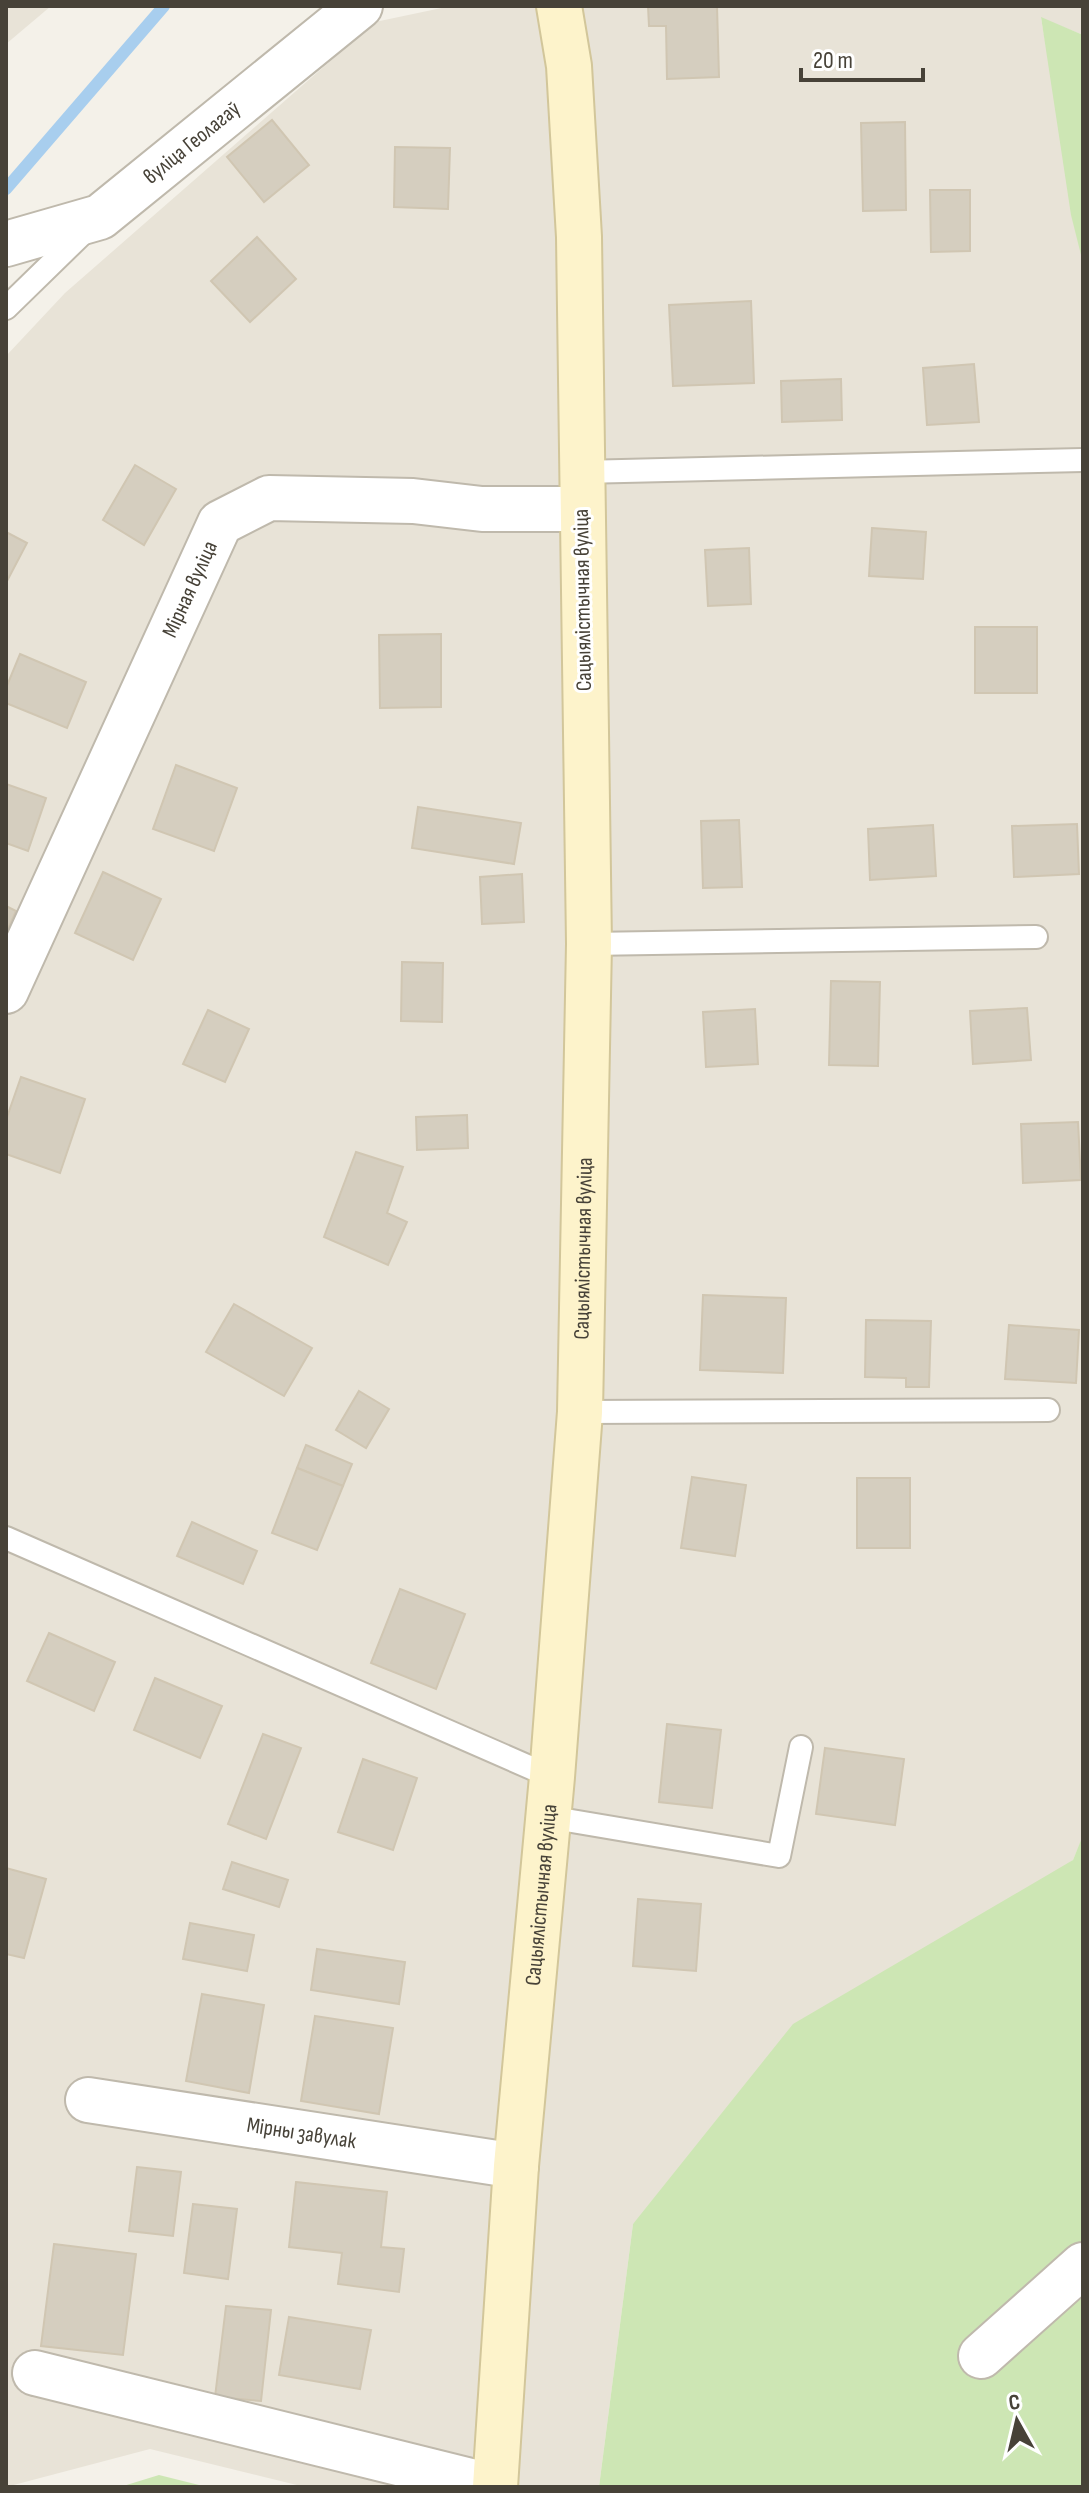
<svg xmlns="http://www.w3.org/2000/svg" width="1089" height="2493" font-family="'Sofia Sans Condensed',sans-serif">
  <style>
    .residential { fill: #e8e3d7 }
    .green { fill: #cde6b4 }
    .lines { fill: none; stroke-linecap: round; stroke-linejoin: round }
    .stream { stroke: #a8ceee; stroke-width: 12 }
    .building { fill: #d5cebf; stroke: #d0c6b2; stroke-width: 2 }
    .service-casing { stroke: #bfb9ac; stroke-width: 26 }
    .minor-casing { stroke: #bfb9ac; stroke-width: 48 }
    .secondary-casing { stroke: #d2c69a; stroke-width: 48 }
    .service { stroke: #fff; stroke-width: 22 }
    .minor { stroke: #fff; stroke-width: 44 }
    .secondary { stroke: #fdf3cb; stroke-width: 44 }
    .labels { text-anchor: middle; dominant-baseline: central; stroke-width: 6; stroke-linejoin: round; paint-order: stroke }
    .street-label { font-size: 22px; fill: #474238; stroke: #fff }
  </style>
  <rect width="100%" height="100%" fill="#f4f1e9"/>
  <g class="residential">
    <path d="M 6,6 L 51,6 L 6,44 Z"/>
    <path d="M 451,6 L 1083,6 L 1083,35 L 1041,18 L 1083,255 L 1083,1836 L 1073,1860 L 633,2224 L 599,2487 L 305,2487 L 150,2449 L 6,2487 L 6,356 L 65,293 L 375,22 Z"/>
  </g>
  <g class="green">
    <path d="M 1041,17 L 1083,35 L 1083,263 L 1071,215 Z"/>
    <path d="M 1083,1835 L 1083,2487 L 599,2487 L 633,2224 L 793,2024 L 1073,1860 Z"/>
    <path d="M 159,2475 L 207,2487 L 120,2487 Z"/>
  </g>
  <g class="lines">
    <path class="stream" d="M 6,189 L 164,6"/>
  </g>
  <g class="building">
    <path d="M 648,6 L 717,6 L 719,77 L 667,79 L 666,26 L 649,26 Z"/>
    <path d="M 272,120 L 309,165 L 264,202 L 227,157 Z"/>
    <path d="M 905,122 L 906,210 L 863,211 L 861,123 Z"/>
    <path d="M 395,147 L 450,148 L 448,209 L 394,207 Z"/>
    <path d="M 930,190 L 970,190 L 970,251 L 931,252 Z"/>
    <path d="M 257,237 L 296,279 L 250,322 L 211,281 Z"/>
    <path d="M 751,301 L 754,383 L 673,386 L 669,305 Z"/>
    <path d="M 974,364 L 979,422 L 927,425 L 923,368 Z"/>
    <path d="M 841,379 L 842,420 L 782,422 L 781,381 Z"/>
    <path d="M 135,465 L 176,489 L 144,545 L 103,520 Z"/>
    <path d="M 872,528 L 926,532 L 923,579 L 869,576 Z"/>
    <path d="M 6,532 L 27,543 L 6,583 Z"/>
    <path d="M 749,548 L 751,604 L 708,606 L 705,550 Z"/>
    <rect x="975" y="627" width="62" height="66"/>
    <path d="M 441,634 L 441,707 L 380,708 L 379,635 Z"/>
    <path d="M 20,654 L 86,682 L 67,728 L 6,703 L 6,688 Z"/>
    <path d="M 176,765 L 237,788 L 214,851 L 153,829 Z"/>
    <path d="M 6,784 L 46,798 L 28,851 L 6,843 Z"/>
    <path d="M 418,807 L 521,823 L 514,864 L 412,848 Z"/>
    <path d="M 739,820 L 742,887 L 703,888 L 701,821 Z"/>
    <path d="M 1077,824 L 1079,874 L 1014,877 L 1012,826 Z"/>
    <path d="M 933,825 L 936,876 L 870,880 L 868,829 Z"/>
    <path d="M 103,872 L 161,899 L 133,960 L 75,933 Z"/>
    <path d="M 522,874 L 524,922 L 482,924 L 480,877 Z"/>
    <path d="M 6,906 L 16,911 L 6,934 Z"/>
    <path d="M 402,962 L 443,963 L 442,1022 L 401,1021 Z"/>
    <path d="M 831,981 L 880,982 L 878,1066 L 829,1065 Z"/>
    <path d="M 1027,1008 L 1031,1060 L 973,1064 L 970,1011 Z"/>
    <path d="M 755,1009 L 758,1064 L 706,1067 L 703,1012 Z"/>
    <path d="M 208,1010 L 249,1029 L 225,1082 L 183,1064 Z"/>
    <path d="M 21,1077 L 85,1099 L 60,1173 L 6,1154 L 6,1120 Z"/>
    <path d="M 467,1115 L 468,1148 L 417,1150 L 416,1117 Z"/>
    <path d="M 1078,1122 L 1081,1180 L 1023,1183 L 1021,1124 Z"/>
    <path d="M 356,1152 L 403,1167 L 387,1213 L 407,1222 L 388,1265 L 324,1237 Z"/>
    <path d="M 703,1295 L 786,1298 L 783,1373 L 700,1370 Z"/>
    <path d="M 234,1304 L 312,1348 L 284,1396 L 206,1352 Z"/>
    <path d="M 866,1320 L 931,1321 L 929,1387 L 906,1387 L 906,1378 L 865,1377 Z"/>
    <path d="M 1009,1325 L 1079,1330 L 1076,1383 L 1005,1379 Z"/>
    <path d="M 359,1391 L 389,1409 L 366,1448 L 336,1430 Z"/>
    <path d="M 306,1445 L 352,1464 L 343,1486 L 297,1468 Z"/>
    <path d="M 297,1468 L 343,1486 L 317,1550 L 272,1533 Z"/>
    <path d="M 692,1477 L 746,1485 L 735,1556 L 681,1548 Z"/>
    <rect x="857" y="1478" width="53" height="70"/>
    <path d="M 192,1522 L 257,1551 L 243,1584 L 177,1556 Z"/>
    <path d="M 400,1589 L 465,1614 L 436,1689 L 371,1663 Z"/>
    <path d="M 49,1633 L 115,1662 L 94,1711 L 27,1681 Z"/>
    <path d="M 155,1678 L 222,1706 L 200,1758 L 134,1730 Z"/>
    <path d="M 667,1724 L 721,1730 L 712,1808 L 659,1802 Z"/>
    <path d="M 263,1734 L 301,1748 L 266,1839 L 228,1824 Z"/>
    <path d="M 825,1748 L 904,1759 L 895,1825 L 816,1814 Z"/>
    <path d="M 363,1759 L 417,1778 L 393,1850 L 338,1832 Z"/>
    <path d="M 232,1862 L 288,1880 L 279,1907 L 223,1889 Z"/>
    <path d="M 6,1868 L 46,1879 L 24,1958 L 6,1954 Z"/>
    <path d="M 638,1899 L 701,1904 L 696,1971 L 633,1966 Z"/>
    <path d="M 190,1923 L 254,1935 L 247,1971 L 183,1959 Z"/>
    <path d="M 317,1949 L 405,1962 L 399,2004 L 311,1990 Z"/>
    <path d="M 202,1994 L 264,2005 L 249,2093 L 186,2081 Z"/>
    <path d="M 315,2016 L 393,2028 L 379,2114 L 301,2101 Z"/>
    <path d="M 137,2167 L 181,2172 L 173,2236 L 129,2231 Z"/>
    <path d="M 296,2182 L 387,2192 L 381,2247 L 404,2249 L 399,2292 L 338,2284 L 342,2253 L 289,2247 Z"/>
    <path d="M 193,2204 L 237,2209 L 228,2279 L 184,2273 Z"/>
    <path d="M 54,2244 L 136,2254 L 123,2355 L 41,2346 Z"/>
    <path d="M 226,2306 L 271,2310 L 261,2401 L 215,2397 Z"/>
    <path d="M 289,2317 L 371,2330 L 360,2389 L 279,2375 Z"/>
  </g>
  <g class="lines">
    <g class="service-casing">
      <g id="service">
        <path d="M 6,308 L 84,232"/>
        <path d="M 581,472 L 1083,460"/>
        <path d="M 589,944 L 1036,937"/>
        <path d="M 580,1412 L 1048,1410"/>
        <path d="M 6,1538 L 552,1777"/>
        <path d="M 548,1817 L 779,1856 L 801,1747"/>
      </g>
    </g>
    <g class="minor-casing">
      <g id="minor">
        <path id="s1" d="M 6,244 L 100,217 L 360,6"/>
        <path id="s2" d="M 6,991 L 220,523 L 269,498 L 413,501 L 482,509 L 581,509"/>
        <path id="s3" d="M 88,2100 L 516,2166"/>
        <path d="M 981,2356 L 1083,2265"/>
        <path d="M 35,2373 L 495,2487"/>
      </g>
    </g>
    <g class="secondary-casing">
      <g id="secondary">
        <path id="s4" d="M 495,2487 L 516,2166 L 552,1777 L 580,1412 L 589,944 L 579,237 L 569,66 L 559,6"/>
      </g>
    </g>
    <use href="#service" class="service"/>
    <use href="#minor" class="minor"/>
    <use href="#secondary" class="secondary"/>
  </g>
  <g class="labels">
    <g class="street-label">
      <text stroke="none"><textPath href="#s1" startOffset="216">вуліца Геолагаў</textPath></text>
      <text stroke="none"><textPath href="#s2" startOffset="442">Мірная вуліца</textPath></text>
      <text transform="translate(583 600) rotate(-91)">Сацыялістычная вуліца</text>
      <text stroke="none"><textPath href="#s4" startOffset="1242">Сацыялістычная вуліца</textPath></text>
      <text stroke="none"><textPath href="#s4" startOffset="594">Сацыялістычная вуліца</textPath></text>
      <text stroke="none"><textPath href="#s3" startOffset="216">Мірны завулак</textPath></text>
    </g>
  </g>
  <rect width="1089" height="2493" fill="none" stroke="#474238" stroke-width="16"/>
  <g transform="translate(1017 2421) rotate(352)" stroke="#ffffff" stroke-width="6" paint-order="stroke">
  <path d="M0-6L14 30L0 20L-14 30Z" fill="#474238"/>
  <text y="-12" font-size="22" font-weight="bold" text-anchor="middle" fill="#474238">С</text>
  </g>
  <path d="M801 68v12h122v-12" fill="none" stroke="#474238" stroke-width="4"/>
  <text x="813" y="68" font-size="24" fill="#474238" stroke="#ffffff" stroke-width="6" paint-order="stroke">20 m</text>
</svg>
